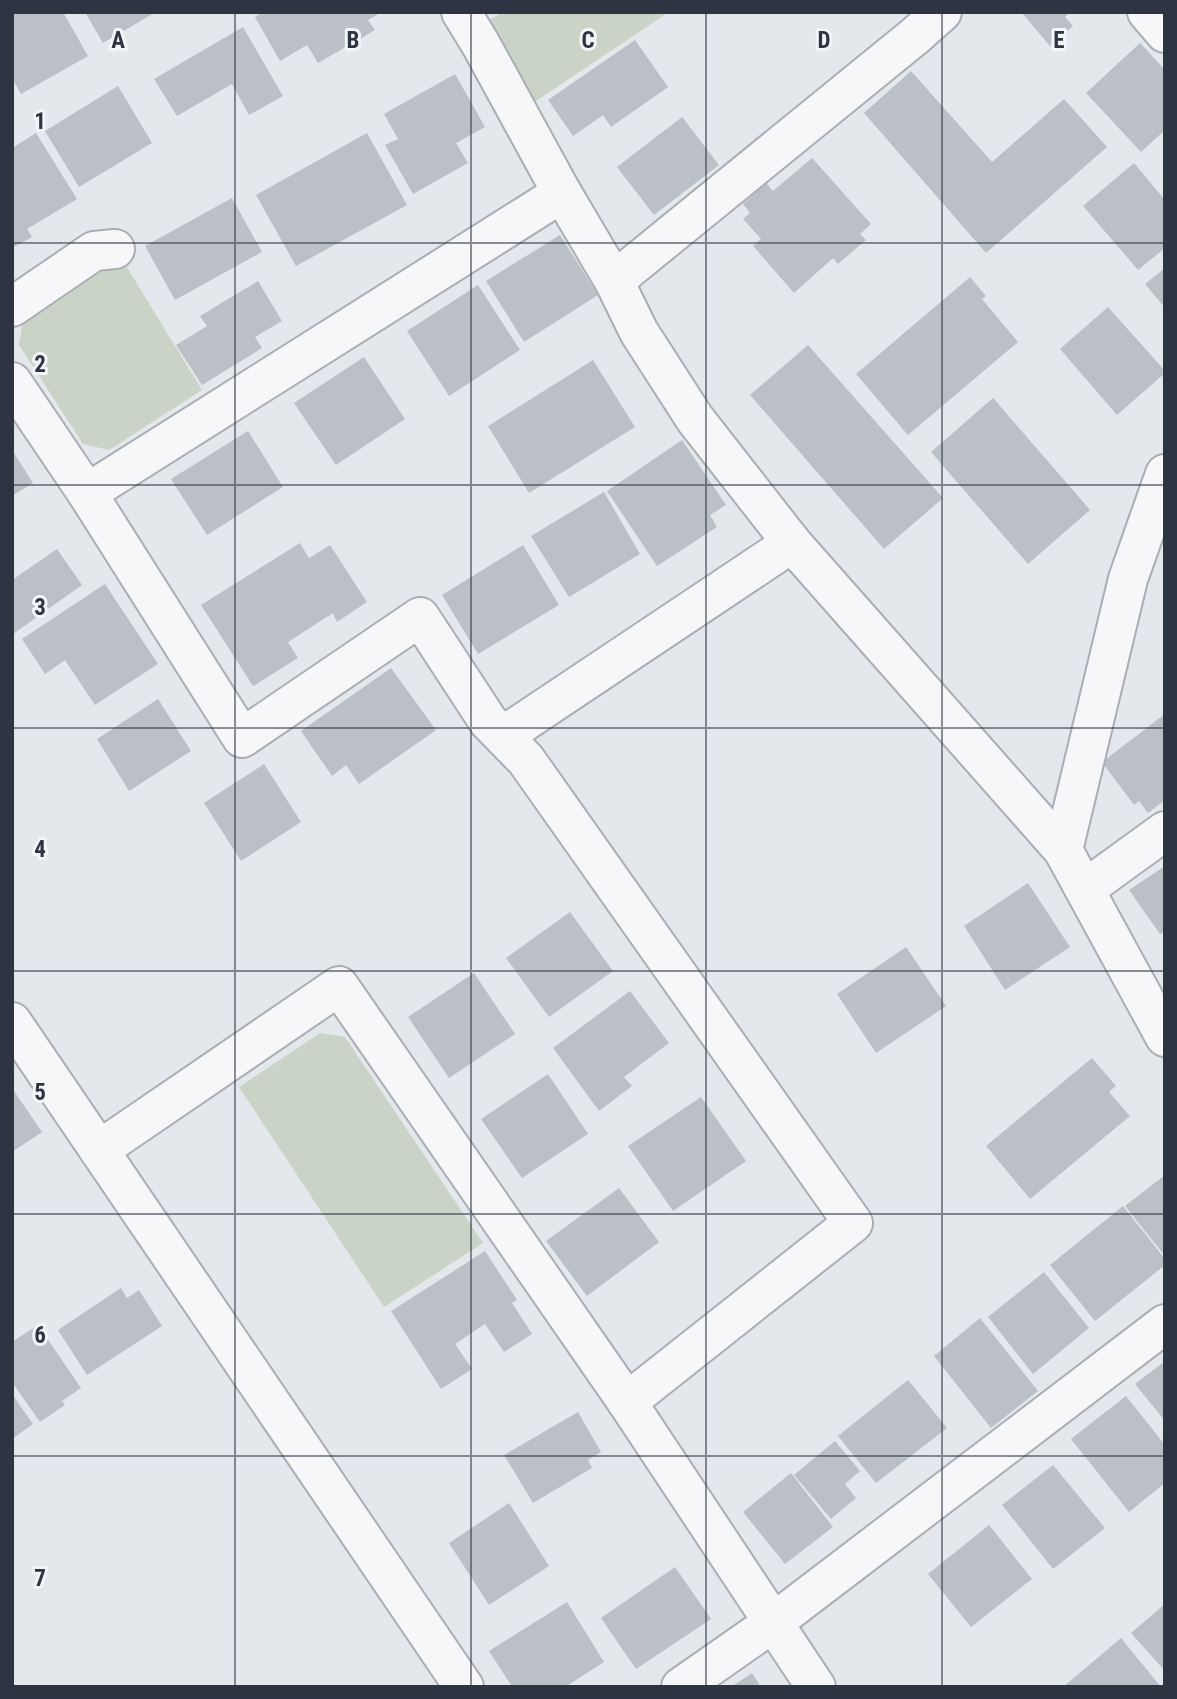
<svg xmlns="http://www.w3.org/2000/svg" width="1177" height="1699" font-family="'Roboto Condensed',sans-serif">
  <style>
    .green { fill: #c9d4c6 }
    .building { fill: #bbc0c7 }
    .lines { fill: none; stroke-linecap: round; stroke-linejoin: round }
    .street-casing { stroke: #a9aeb5; stroke-width: 42 }
    .street { stroke: #f7f7f9; stroke-width: 38 }
    .grid { fill: none; stroke: #2d3442; stroke-width: 2; stroke-opacity: 0.55 }
    .grid-label { font-size: 23px; text-anchor: middle; font-weight: bold; fill: #2d3442; stroke: #f4f5f8; stroke-width: 6; stroke-linejoin: round; paint-order: stroke }
  </style>
  <rect width="100%" height="100%" fill="#e4e7eb"/>
  <g class="green">
    <path d="M 503,12 L 669,12 L 533,103 L 486,22 Z"/>
    <path d="M 120,256 L 202,390 L 109,450 L 83,444 L 19,345 L 23,319 Z"/>
    <path d="M 320,1033 L 345,1037 L 483,1243 L 384,1307 L 239,1087 Z"/>
  </g>
  <g class="building">
    <path d="M 12,12 L 63,12 L 88,56 L 21,94 L 12,78 Z"/>
    <path d="M 85,12 L 156,12 L 103,43 Z"/>
    <path d="M 263,12 L 283,12 L 284,14 L 288,12 L 382,12 L 368,20 L 375,30 L 318,63 L 307,45 L 280,61 L 255,17 Z"/>
    <path d="M 1021,12 L 1070,12 L 1065,17 L 1073,26 L 1050,46 Z"/>
    <path d="M 243,27 L 283,96 L 249,115 L 232,84 L 177,116 L 154,79 Z"/>
    <path d="M 635,40 L 668,87 L 611,127 L 603,115 L 573,136 L 548,100 Z"/>
    <path d="M 1140,43 L 1165,70 L 1165,130 L 1141,152 L 1086,93 Z"/>
    <path d="M 911,71 L 992,162 L 1064,99 L 1107,147 L 986,253 L 864,113 Z"/>
    <path d="M 455,74 L 485,127 L 456,143 L 468,163 L 413,194 L 385,145 L 398,139 L 384,114 Z"/>
    <path d="M 118,86 L 152,143 L 79,187 L 45,131 Z"/>
    <path d="M 682,117 L 719,165 L 654,215 L 617,167 Z"/>
    <path d="M 36,133 L 77,199 L 27,229 L 32,237 L 12,248 L 12,148 Z"/>
    <path d="M 367,133 L 407,205 L 296,266 L 256,195 Z"/>
    <path d="M 812,158 L 871,224 L 860,234 L 866,240 L 838,264 L 833,258 L 794,293 L 753,246 L 761,239 L 743,219 L 750,213 L 743,204 L 766,183 L 773,191 Z"/>
    <path d="M 1134,163 L 1165,200 L 1165,248 L 1138,270 L 1083,206 Z"/>
    <path d="M 232,198 L 262,252 L 175,300 L 145,246 Z"/>
    <path d="M 560,235 L 598,295 L 524,342 L 486,281 Z"/>
    <path d="M 1165,268 L 1165,308 L 1145,284 Z"/>
    <path d="M 970,277 L 986,296 L 982,299 L 1018,342 L 908,435 L 856,374 Z"/>
    <path d="M 258,281 L 282,321 L 255,337 L 262,348 L 202,385 L 176,345 L 207,326 L 200,316 Z"/>
    <path d="M 478,285 L 520,350 L 449,396 L 407,331 Z"/>
    <path d="M 1108,307 L 1165,371 L 1165,373 L 1117,415 L 1060,349 Z"/>
    <path d="M 808,345 L 943,498 L 884,549 L 750,395 Z"/>
    <path d="M 364,357 L 405,419 L 336,465 L 294,403 Z"/>
    <path d="M 593,360 L 635,427 L 529,493 L 488,426 Z"/>
    <path d="M 993,398 L 1090,510 L 1028,564 L 931,452 Z"/>
    <path d="M 248,431 L 283,487 L 207,535 L 171,479 Z"/>
    <path d="M 682,440 L 726,505 L 710,515 L 717,527 L 657,566 L 607,491 Z"/>
    <path d="M 12,450 L 33,483 L 12,496 Z"/>
    <path d="M 604,492 L 640,554 L 569,597 L 531,536 Z"/>
    <path d="M 300,543 L 309,558 L 330,545 L 367,602 L 337,622 L 333,613 L 288,642 L 298,658 L 253,686 L 201,605 Z"/>
    <path d="M 523,545 L 559,605 L 478,654 L 442,595 Z"/>
    <path d="M 57,549 L 82,585 L 13,634 L 12,580 Z"/>
    <path d="M 105,584 L 158,664 L 95,705 L 65,660 L 45,674 L 22,639 Z"/>
    <path d="M 391,668 L 436,730 L 359,784 L 346,765 L 332,776 L 301,731 Z"/>
    <path d="M 158,699 L 191,751 L 129,791 L 97,739 Z"/>
    <path d="M 1165,714 L 1165,800 L 1148,813 L 1139,801 L 1134,805 L 1102,762 Z"/>
    <path d="M 264,764 L 301,822 L 241,861 L 204,803 Z"/>
    <path d="M 1165,866 L 1165,931 L 1160,934 L 1129,890 Z"/>
    <path d="M 1028,883 L 1070,947 L 1005,990 L 964,926 Z"/>
    <path d="M 570,912 L 613,971 L 549,1017 L 506,958 Z"/>
    <path d="M 906,947 L 946,1006 L 876,1053 L 837,994 Z"/>
    <path d="M 474,973 L 515,1034 L 449,1078 L 408,1017 Z"/>
    <path d="M 630,991 L 669,1043 L 624,1077 L 632,1086 L 599,1111 L 553,1048 Z"/>
    <path d="M 1092,1058 L 1116,1086 L 1109,1092 L 1130,1116 L 1030,1199 L 986,1146 Z"/>
    <path d="M 548,1074 L 588,1134 L 522,1178 L 481,1119 Z"/>
    <path d="M 12,1088 L 42,1132 L 12,1152 Z"/>
    <path d="M 701,1097 L 746,1161 L 673,1211 L 628,1146 Z"/>
    <path d="M 1165,1175 L 1165,1256 L 1125,1206 Z"/>
    <path d="M 619,1188 L 659,1242 L 587,1296 L 546,1241 Z"/>
    <path d="M 1123,1206 L 1165,1259 L 1165,1265 L 1095,1321 L 1050,1265 Z"/>
    <path d="M 485,1251 L 517,1300 L 512,1303 L 532,1334 L 504,1352 L 485,1324 L 455,1344 L 472,1369 L 441,1389 L 391,1311 Z"/>
    <path d="M 1044,1272 L 1089,1328 L 1033,1374 L 988,1317 Z"/>
    <path d="M 121,1288 L 127,1298 L 139,1290 L 162,1326 L 87,1375 L 58,1330 Z"/>
    <path d="M 980,1318 L 1038,1391 L 991,1428 L 934,1356 Z"/>
    <path d="M 38,1325 L 81,1388 L 62,1401 L 65,1405 L 40,1422 L 12,1382 L 12,1342 Z"/>
    <path d="M 1165,1361 L 1165,1421 L 1135,1384 Z"/>
    <path d="M 908,1380 L 947,1428 L 876,1483 L 838,1436 Z"/>
    <path d="M 12,1394 L 33,1424 L 12,1439 Z"/>
    <path d="M 1126,1396 L 1165,1445 L 1165,1483 L 1129,1512 L 1071,1439 Z"/>
    <path d="M 578,1412 L 601,1452 L 588,1460 L 592,1468 L 533,1503 L 504,1455 Z"/>
    <path d="M 835,1441 L 860,1471 L 845,1484 L 856,1498 L 831,1519 L 794,1475 Z"/>
    <path d="M 1053,1465 L 1105,1528 L 1053,1569 L 1002,1505 Z"/>
    <path d="M 791,1473 L 833,1527 L 785,1564 L 743,1512 Z"/>
    <path d="M 509,1503 L 549,1566 L 489,1605 L 449,1543 Z"/>
    <path d="M 989,1525 L 1032,1579 L 971,1627 L 928,1574 Z"/>
    <path d="M 675,1567 L 711,1619 L 636,1669 L 601,1618 Z"/>
    <path d="M 567,1602 L 604,1662 L 565,1687 L 512,1687 L 489,1651 Z"/>
    <path d="M 1165,1604 L 1165,1671 L 1131,1633 Z"/>
    <path d="M 1121,1638 L 1161,1687 L 1063,1687 Z"/>
    <path d="M 752,1673 L 761,1687 L 731,1687 Z"/>
  </g>
  <g class="lines">
    <g class="street-casing">
      <g id="street">
        <path d="M 461,12 L 480,43 L 562,193 L 614,281 L 639,332 L 695,419 L 792,543 L 1063,850 L 1165,1037"/>
        <path d="M 1147,12 L 1165,33"/>
        <path d="M 614,281 L 915,36 L 942,12"/>
        <path d="M 12,307 L 94,251 L 115,249"/>
        <path d="M 12,382 L 87,493 L 242,738 L 420,617 L 488,721 L 526,760 L 853,1223 L 627,1402"/>
        <path d="M 87,493 L 562,193"/>
        <path d="M 503,736 L 792,543"/>
        <path d="M 1063,850 L 1128,579 L 1165,474"/>
        <path d="M 1085,889 L 1165,831"/>
        <path d="M 12,1022 L 464,1687"/>
        <path d="M 99,1150 L 339,986 L 627,1402 L 816,1687"/>
        <path d="M 681,1687 L 774,1622 L 1165,1324"/>
      </g>
    </g>
    <use href="#street" class="street"/>
  </g>
  <path class="grid" d="M 235,12 L 235,1687M 471,12 L 471,1687M 706,12 L 706,1687M 942,12 L 942,1687M 12,243 L 1165,243M 12,485 L 1165,485M 12,728 L 1165,728M 12,971 L 1165,971M 12,1214 L 1165,1214M 12,1456 L 1165,1456"/>
  <g class="grid-label">
    <text x="118" y="48">A</text>
    <text x="353" y="48">B</text>
    <text x="588" y="48">C</text>
    <text x="824" y="48">D</text>
    <text x="1059" y="48">E</text>
    <text x="40" y="129">1</text>
    <text x="40" y="372">2</text>
    <text x="40" y="615">3</text>
    <text x="40" y="857">4</text>
    <text x="40" y="1100">5</text>
    <text x="40" y="1343">6</text>
    <text x="40" y="1586">7</text>
  </g>
  <rect width="1177" height="1699" fill="none" stroke="#2d3442" stroke-width="28"/>
</svg>
